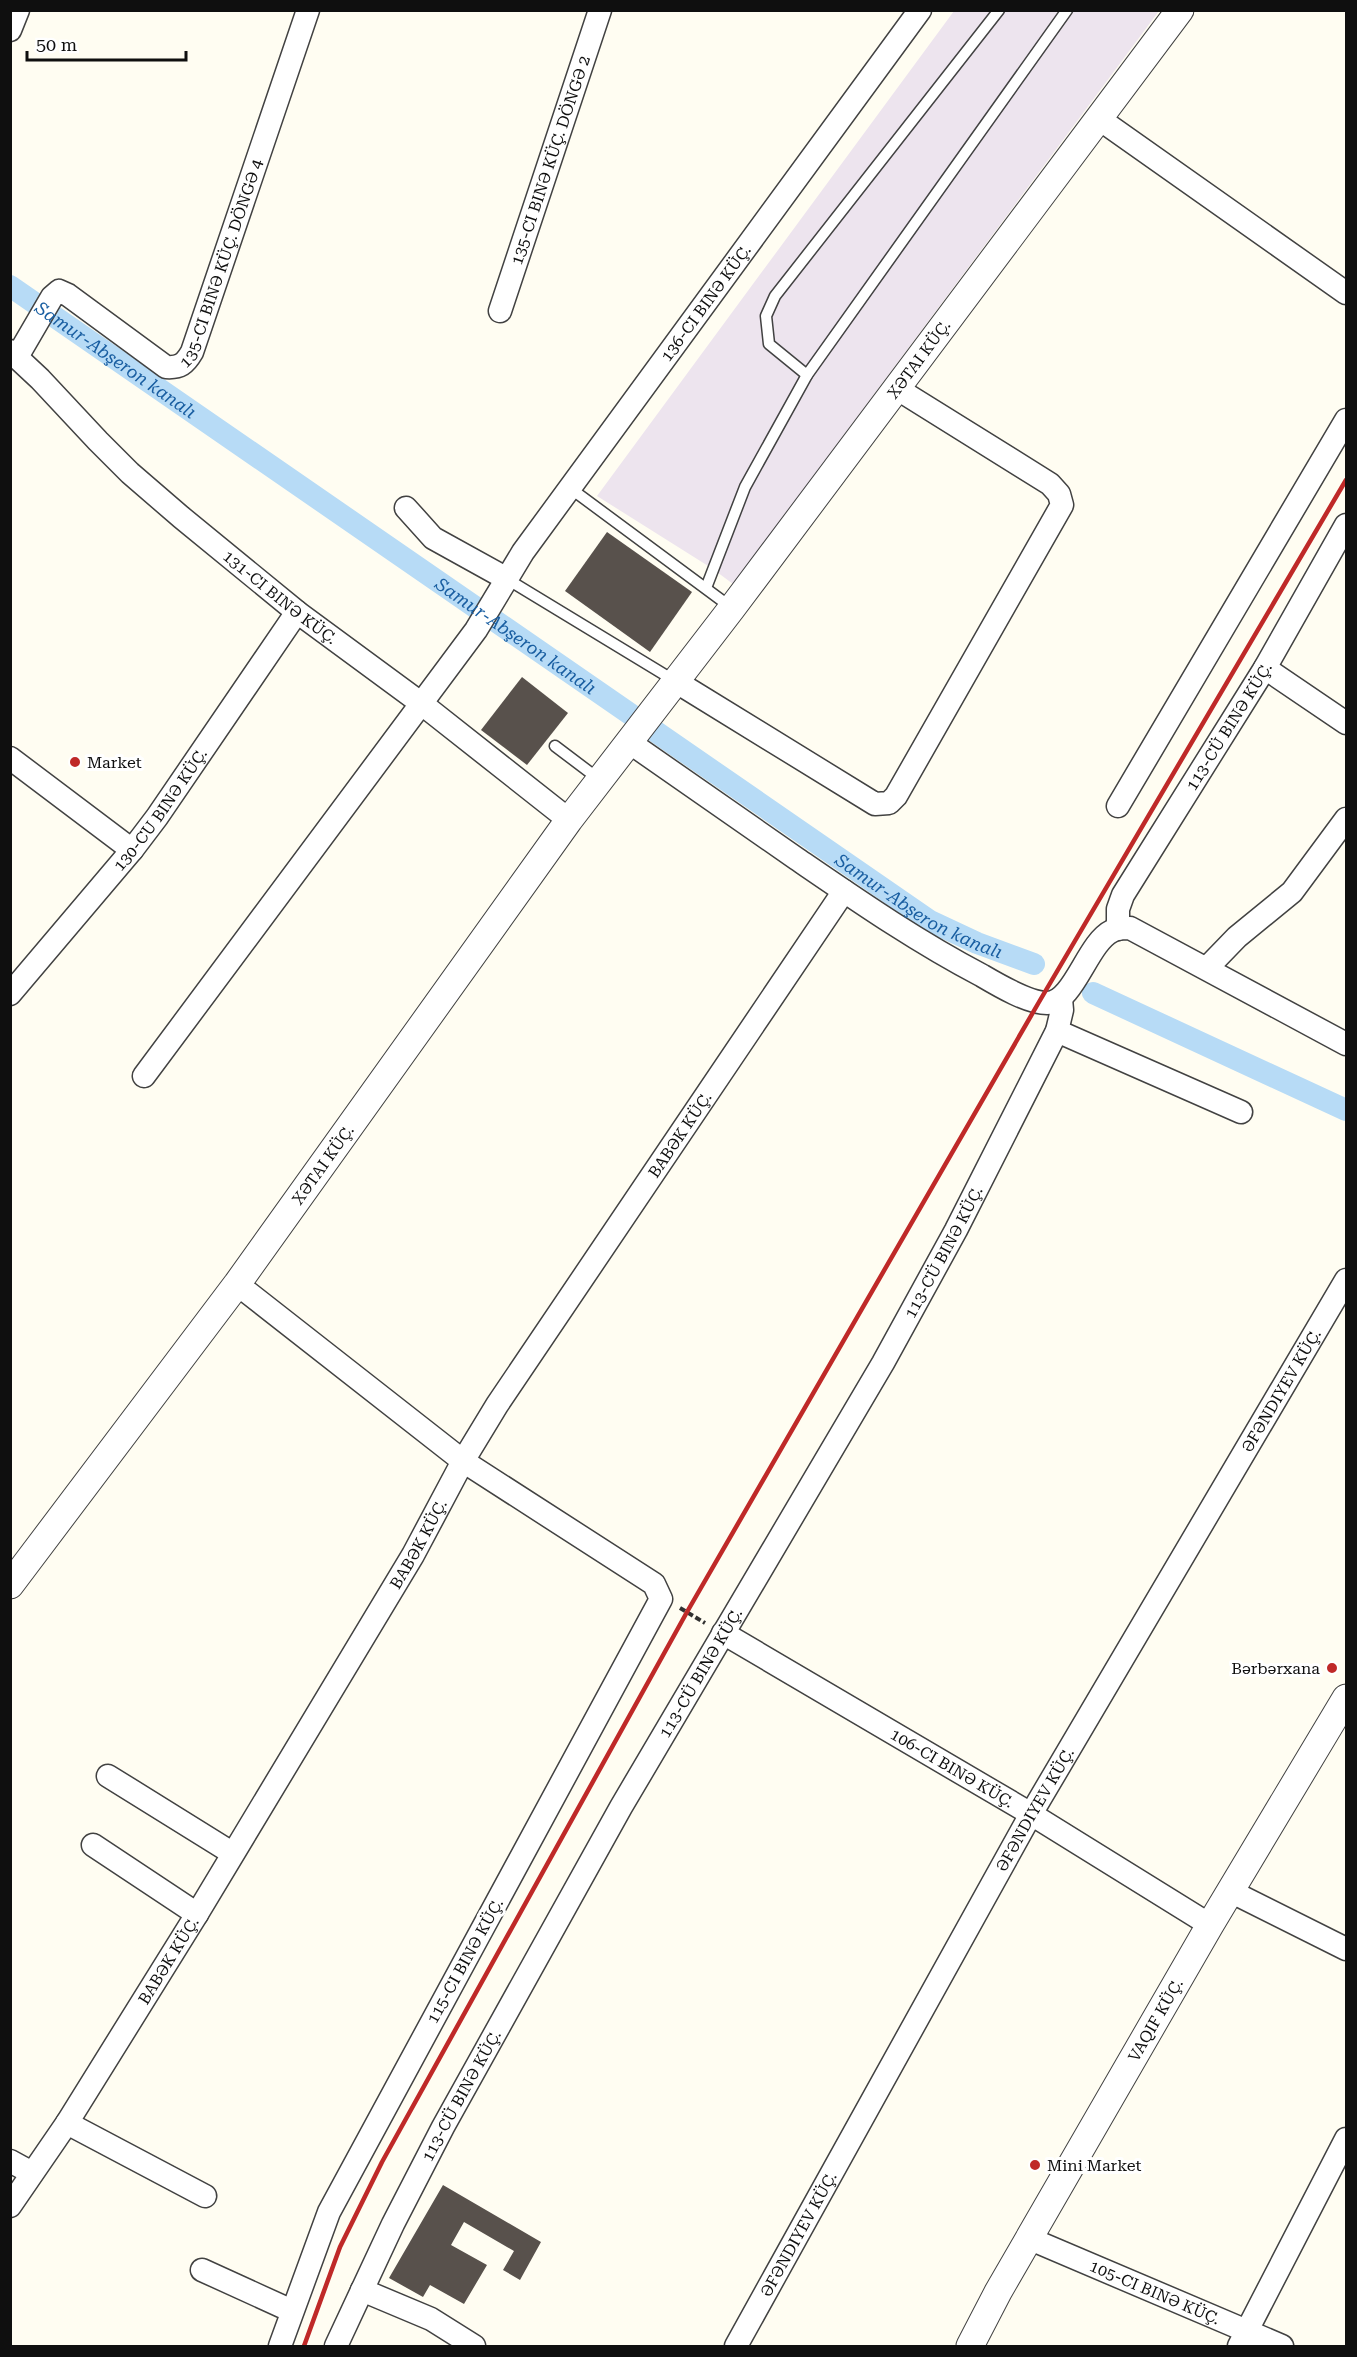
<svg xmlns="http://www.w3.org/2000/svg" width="1357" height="2357" font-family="'Roboto Serif',serif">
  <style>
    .industrial { fill: #ede4ee }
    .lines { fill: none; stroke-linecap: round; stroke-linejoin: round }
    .canal { stroke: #b7dbf6; stroke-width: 22 }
    .building { fill: #58514c }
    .service-casing { stroke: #424242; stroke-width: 13 }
    .minor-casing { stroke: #424242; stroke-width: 25 }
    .tertiary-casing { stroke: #424242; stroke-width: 29 }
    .path { stroke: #313131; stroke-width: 4; stroke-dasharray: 6 3; stroke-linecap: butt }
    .service { stroke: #fff; stroke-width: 10 }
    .minor { stroke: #fff; stroke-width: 22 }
    .tertiary { stroke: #fff; stroke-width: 27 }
    .rail { stroke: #bf2928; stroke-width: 4.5 }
    .poi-dot { fill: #bf2928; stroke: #fff; stroke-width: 2 }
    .labels { text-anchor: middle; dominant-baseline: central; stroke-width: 6; stroke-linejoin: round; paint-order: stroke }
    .street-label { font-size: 16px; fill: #0f0f0f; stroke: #fff }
    .poi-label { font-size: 16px; fill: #0f0f0f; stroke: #fff; text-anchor: start }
    .water-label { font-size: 18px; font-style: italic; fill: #195ea1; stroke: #fff }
  </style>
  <rect width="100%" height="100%" fill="#fffdf2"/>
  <path class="industrial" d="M 954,11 L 1159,11 L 733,584 L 713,569 L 597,496 Z"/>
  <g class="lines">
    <g class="canal">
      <path id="s1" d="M 10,286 L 930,921 L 977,943 L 1034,964"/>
      <path d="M 1093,993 L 1346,1110"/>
    </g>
  </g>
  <g class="building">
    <path d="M 607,532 L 692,592 L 650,652 L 565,591 Z"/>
    <path d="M 522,677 L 568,713 L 527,765 L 481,730 Z"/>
    <path d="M 443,2185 L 541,2242 L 520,2280 L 503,2270 L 514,2251 L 464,2222 L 451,2245 L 487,2265 L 464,2304 L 430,2285 L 423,2297 L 389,2278 Z"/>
  </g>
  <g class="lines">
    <g class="service-casing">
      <g id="service">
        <path d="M 807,375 L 769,344 L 766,316 L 775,296 L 999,10"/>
        <path d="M 570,488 L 732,608"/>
        <path d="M 507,579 L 675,681"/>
        <path d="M 706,588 L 745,487 L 807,375 L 1067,10"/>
        <path d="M 555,746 L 600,780"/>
      </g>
    </g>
    <g class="minor-casing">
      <g id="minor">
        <path d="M 10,30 L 18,10"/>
        <path d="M 1098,118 L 1346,293"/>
        <path id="s2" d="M 500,311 L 600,10"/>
        <path id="s3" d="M 10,351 L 40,379 L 98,441 L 130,473 L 181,517 L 297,612 L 422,704 L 569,820"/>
        <path id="s4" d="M 17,357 L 52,297 L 59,291 L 68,295 L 166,367 C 180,368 185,364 192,352 L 308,10"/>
        <path d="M 406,508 L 433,538 L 507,579"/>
        <path d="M 1265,668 L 1346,723"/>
        <path d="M 675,681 L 875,804 L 889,803 L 896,796 L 1062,505 L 1059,494 L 1050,484 L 896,388"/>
        <path d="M 629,742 C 685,781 741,820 797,859 C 857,900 916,941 981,975 C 998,985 1028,1003 1047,1003 C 1074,1003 1087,943 1112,931 C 1117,928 1124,928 1130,928 L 1346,1044"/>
        <path d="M 10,758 L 132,850"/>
        <path d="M 1118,806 L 1346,420"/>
        <path id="s5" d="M 1118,929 L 1118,909 L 1123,895 L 1265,668 L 1346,525"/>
        <path d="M 1207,968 L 1237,937 L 1292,892 L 1346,819"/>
        <path id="s6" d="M 10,994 L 132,850 L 157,817 L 297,612"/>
        <path d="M 1057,1031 L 1241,1112"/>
        <path id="s7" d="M 144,1076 L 476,630 L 523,552 L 920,10"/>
        <path d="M 237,1284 L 463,1461 L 654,1584 L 661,1599 L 329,2212 L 280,2346"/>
        <path id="s8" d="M 723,1633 L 1031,1814 L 1210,1925"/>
        <path d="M 108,1776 L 232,1853"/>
        <path d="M 93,1845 L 197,1914"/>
        <path d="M 1230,1891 L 1346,1949"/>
        <path d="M 67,2123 L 205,2196"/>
        <path d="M 10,2161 L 32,2173"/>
        <path id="s9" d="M 10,2206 L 67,2123 L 197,1914 L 413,1555 L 463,1461 L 497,1405 L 844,891"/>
        <path id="s10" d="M 1028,2238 L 1282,2346"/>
        <path d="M 202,2270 L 292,2311"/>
        <path d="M 362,2290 L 431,2319 L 474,2346"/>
        <path id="s11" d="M 336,2346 L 393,2224 L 443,2127 L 621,1807 L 883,1363 L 956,1230 L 1057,1031 L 1062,1010 L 1061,999"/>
        <path id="s12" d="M 736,2346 L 1031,1814 L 1346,1280"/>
        <path d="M 1239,2346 L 1346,2139"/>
      </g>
    </g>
    <g class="tertiary-casing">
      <g id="tertiary">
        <path id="s13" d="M 10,1585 L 237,1284 L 569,820 L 732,608 L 1180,10"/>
        <path id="s14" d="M 970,2346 L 998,2292 L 1210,1925 L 1346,1698"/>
      </g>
    </g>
    <path class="path" d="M 680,1608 L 705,1623"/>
    <use href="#service" class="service"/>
    <use href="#minor" class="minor"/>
    <use href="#tertiary" class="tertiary"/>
    <path class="rail" d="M 304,2346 L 340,2247 L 382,2162 L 687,1612 L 1039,1002 L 1346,480"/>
  </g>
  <g class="poi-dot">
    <circle cx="75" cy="762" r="6"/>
    <circle cx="1332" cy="1668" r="6"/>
    <circle cx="1035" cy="2165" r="6"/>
  </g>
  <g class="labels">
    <g class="street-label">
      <text stroke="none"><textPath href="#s2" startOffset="159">135-CI BINƏ KÜÇ. DÖNGƏ 2</textPath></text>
      <text stroke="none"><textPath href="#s4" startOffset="336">135-CI BINƏ KÜÇ. DÖNGƏ 4</textPath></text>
      <text stroke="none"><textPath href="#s7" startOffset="956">136-CI BINƏ KÜÇ.</textPath></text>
      <text stroke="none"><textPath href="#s13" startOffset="1526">XƏTAI KÜÇ.</textPath></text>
      <text stroke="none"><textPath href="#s3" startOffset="366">131-CI BINƏ KÜÇ.</textPath></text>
      <text stroke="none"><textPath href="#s5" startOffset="234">113-CÜ BINƏ KÜÇ.</textPath></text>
      <text stroke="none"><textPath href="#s6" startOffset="238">130-CU BINƏ KÜÇ.</textPath></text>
      <text stroke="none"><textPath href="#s9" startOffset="1264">BABƏK KÜÇ.</textPath></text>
      <text stroke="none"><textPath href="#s13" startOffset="524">XƏTAI KÜÇ.</textPath></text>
      <text stroke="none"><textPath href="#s11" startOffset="1252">113-CÜ BINƏ KÜÇ.</textPath></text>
      <text stroke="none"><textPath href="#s12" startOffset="1100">ƏFƏNDIYEV KÜÇ.</textPath></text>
      <text stroke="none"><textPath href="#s9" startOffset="778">BABƏK KÜÇ.</textPath></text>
      <text stroke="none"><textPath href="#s11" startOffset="766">113-CÜ BINƏ KÜÇ.</textPath></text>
      <text stroke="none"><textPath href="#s8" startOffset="266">106-CI BINƏ KÜÇ.</textPath></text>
      <text stroke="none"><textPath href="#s12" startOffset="614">ƏFƏNDIYEV KÜÇ.</textPath></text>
      <text stroke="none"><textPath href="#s9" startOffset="292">BABƏK KÜÇ.</textPath></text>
      <text transform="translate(465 1961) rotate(-61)">115-CI BINƏ KÜÇ.</text>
      <text stroke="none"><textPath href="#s14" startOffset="375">VAQIF KÜÇ.</textPath></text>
      <text stroke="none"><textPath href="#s11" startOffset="280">113-CÜ BINƏ KÜÇ.</textPath></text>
      <text stroke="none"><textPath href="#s12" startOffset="128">ƏFƏNDIYEV KÜÇ.</textPath></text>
      <text stroke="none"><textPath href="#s10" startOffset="138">105-CI BINƏ KÜÇ.</textPath></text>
    </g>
    <g class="poi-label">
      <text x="87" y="762">Market</text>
      <text x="1320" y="1668" text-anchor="end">Bərbərxana</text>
      <text x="1047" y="2165">Mini Market</text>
    </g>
    <g class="water-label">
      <text stroke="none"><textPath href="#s1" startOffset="129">Samur-Abşeron kanalı</textPath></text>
      <text stroke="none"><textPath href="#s1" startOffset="615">Samur-Abşeron kanalı</textPath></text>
      <text stroke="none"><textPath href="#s1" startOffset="1101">Samur-Abşeron kanalı</textPath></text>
    </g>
  </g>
  <rect width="1357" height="2357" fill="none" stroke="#0f0f0f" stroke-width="24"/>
  <path d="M27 51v9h159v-9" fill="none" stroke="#0f0f0f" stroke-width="3"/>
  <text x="36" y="51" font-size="18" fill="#0f0f0f" stroke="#ffffff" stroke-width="4.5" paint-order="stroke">50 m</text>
</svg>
